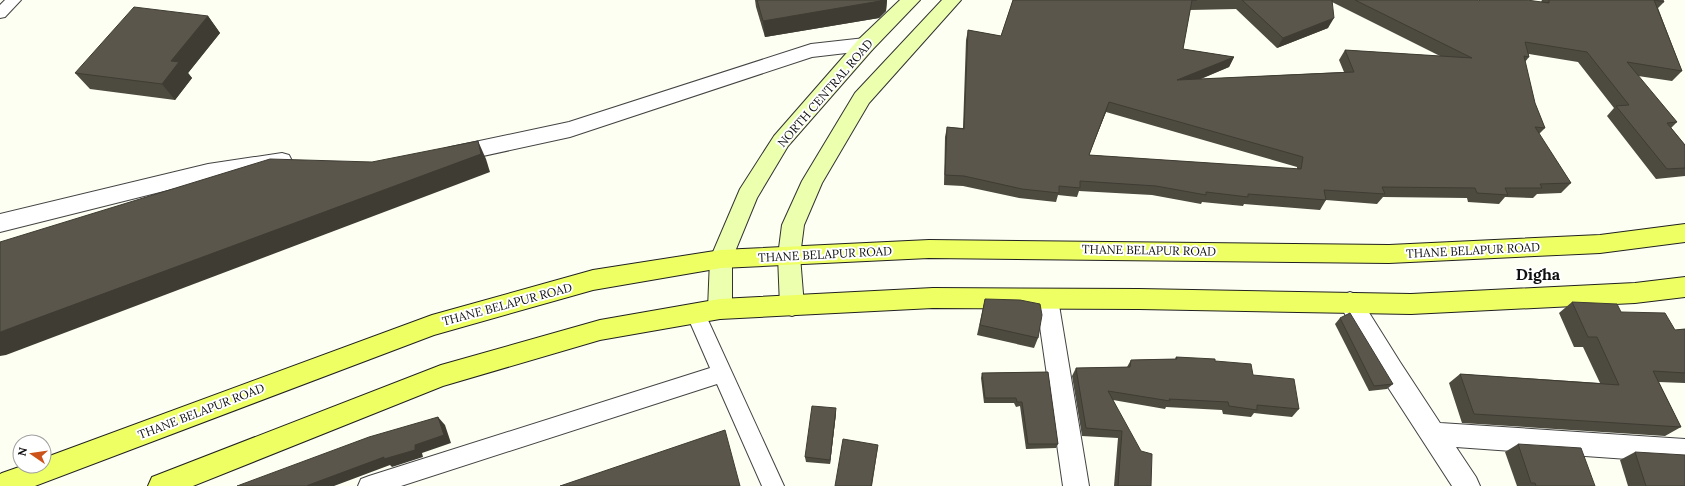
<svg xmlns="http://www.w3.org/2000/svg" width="1685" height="486" font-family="Lora,serif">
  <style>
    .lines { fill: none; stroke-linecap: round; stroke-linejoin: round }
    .service-casing { stroke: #434343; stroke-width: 2 }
    .minor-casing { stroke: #434343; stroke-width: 2 }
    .secondary-casing { stroke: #323232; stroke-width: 2 }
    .primary-casing { stroke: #212121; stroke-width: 2 }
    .service { fill: #fff; fill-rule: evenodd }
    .minor { fill: #fff; fill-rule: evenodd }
    .secondary { fill: #ebffae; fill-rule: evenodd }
    .primary { fill: #edff63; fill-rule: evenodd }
    .wall { fill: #4d4a40; fill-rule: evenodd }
    .shaded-wall { fill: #3f3c34 }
    .building { fill: #5a564b; stroke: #3f3c34; fill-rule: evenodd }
    .labels { text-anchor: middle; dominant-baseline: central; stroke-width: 4; stroke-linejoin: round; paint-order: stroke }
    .street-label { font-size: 12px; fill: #101010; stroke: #fff }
    .district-label { font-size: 16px; font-weight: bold; fill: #101010; stroke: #fff }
  </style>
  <rect width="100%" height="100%" fill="#fdfff3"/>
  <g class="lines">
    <g class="service-casing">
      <g id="service">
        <path d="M 5,0 L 21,0 L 5,17 L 0,18 L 0,5 Z"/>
        <path d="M 695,305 L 702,307 L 784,486 L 762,486 L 717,384 L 401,486 L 358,486 L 361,479 L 369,476 L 710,368 L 686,313 L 688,307 Z"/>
      </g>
    </g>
    <g class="minor-casing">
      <g id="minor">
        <path d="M 865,38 L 872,40 L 874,45 L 872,50 L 812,57 L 570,137 L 451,163 L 444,161 L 441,155 L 444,149 L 451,147 L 569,122 L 811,44 Z"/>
        <path d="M 282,153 L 289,155 L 292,161 L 289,167 L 208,180 L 0,232 L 0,214 L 208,164 Z"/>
        <path d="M 1047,289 L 1055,292 L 1058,299 L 1089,486 L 1063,486 L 1036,299 L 1039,292 Z"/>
        <path d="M 1350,292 L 1358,295 L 1400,362 L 1440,423 L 1685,439 L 1685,463 L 1456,447 L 1476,477 L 1480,486 L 1452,486 L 1382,378 L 1342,309 L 1339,302 L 1342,295 Z"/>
      </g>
    </g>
    <g class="secondary-casing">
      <g id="secondary">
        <path d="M 900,0 L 920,0 L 872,50 L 788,146 L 757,198 L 732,259 L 732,309 L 728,316 L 720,319 L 712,316 L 708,309 L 710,259 L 740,189 L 774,136 L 858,40 Z"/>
        <path d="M 942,0 L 961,0 L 869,103 L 822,183 L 804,225 L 800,256 L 804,306 L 800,313 L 792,316 L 784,313 L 780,306 L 778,256 L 782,225 L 802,181 L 855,93 Z"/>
      </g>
    </g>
    <g class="primary-casing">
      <g id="primary">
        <path d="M 1685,224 L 1685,242 L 1600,253 L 1389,263 L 929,258 L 721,268 L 593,290 L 434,335 L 35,486 L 0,486 L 0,474 L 2,473 L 22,466 L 44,466 L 44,458 L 432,315 L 593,270 L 721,250 L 929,240 L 1389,245 L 1600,235 Z"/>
        <path d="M 1685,277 L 1685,297 L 1635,303 L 1411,314 L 1139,309 L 933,308 L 720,319 L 600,340 L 443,386 L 193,486 L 148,486 L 152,477 L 441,365 L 600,320 L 720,299 L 933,288 L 1139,289 L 1411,294 L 1635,283 Z"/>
      </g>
    </g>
    <use href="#service" class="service"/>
    <use href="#minor" class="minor"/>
    <use href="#secondary" class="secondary"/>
    <use href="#primary" class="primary"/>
  </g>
  <g class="wall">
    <path d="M 755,0 L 887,0 L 886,11 L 879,18 L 765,37 L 756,7 Z"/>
    <path d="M 1013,0 L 1477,0 L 1479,1 L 1541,2 L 1542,0 L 1663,0 L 1664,2 L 1658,8 L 1682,71 L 1672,81 L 1638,76 L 1677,122 L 1671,128 L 1685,145 L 1685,176 L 1656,179 L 1607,116 L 1614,108 L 1578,62 L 1529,54 L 1529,57 L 1525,62 L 1535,103 L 1545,128 L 1539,134 L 1571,183 L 1561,193 L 1537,194 L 1533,198 L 1505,197 L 1499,204 L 1468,202 L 1467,198 L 1383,197 L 1377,204 L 1326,200 L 1320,210 L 1244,204 L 1243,206 L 1202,202 L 1201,204 L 1152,195 L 1079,191 L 1077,197 L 1058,195 L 1056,202 L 1019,198 L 963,186 L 944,185 L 945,137 L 947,127 L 963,128 L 966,40 L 968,30 L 1001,36 ZM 1332,2 L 1440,56 L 1345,50 L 1339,60 L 1344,72 L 1201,79 L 1229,67 L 1234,57 L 1183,49 L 1190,10 L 1236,9 L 1277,48 L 1328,28 ZM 1106,112 L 1297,167 L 1297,169 L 1089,155 Z"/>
    <path d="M 208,16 L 220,33 L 188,73 L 192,78 L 175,100 L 90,89 L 75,73 Z"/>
    <path d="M 985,299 L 1038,338 L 1034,348 L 977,335 Z"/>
    <path d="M 1572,302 L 1621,312 L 1675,330 L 1685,329 L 1685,383 L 1659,382 L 1681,427 L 1665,436 L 1462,423 L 1449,383 L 1460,374 L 1600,383 L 1583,347 L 1574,347 L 1559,313 Z"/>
    <path d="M 1340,318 L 1393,384 L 1387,389 L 1369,391 L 1335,324 Z"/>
    <path d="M 1176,357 L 1215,361 L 1253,375 L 1299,409 L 1292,417 L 1254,413 L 1251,417 L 1223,414 L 1222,410 L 1166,407 L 1165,409 L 1113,400 L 1151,486 L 1114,486 L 1118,438 L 1082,436 L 1072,376 L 1076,368 L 1127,367 L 1131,360 L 1175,359 Z"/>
    <path d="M 1048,372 L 1058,444 L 1056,448 L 1026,449 L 1020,406 L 1016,407 L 1014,403 L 984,403 L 981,378 L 982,373 Z"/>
    <path d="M 836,413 L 830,464 L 806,462 L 805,457 Z"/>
    <path d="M 1518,444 L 1595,486 L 1517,486 L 1505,452 Z"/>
    <path d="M 1635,452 L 1685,486 L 1628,486 L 1620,460 Z"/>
  </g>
  <g class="shaded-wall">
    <path d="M 881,0 L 887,0 L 886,11 L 879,18 L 765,37 L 763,21 Z"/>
    <path d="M 208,16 L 220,33 L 188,73 L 192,78 L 175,100 L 162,84 L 171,61 Z"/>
    <path d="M 1334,18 L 1328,28 L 1277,48 L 1283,38 Z"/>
    <path d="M 1234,57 L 1229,67 L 1173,90 L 1177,80 Z"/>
    <path d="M 1109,102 L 1106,112 L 1085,164 L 1089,155 Z"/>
    <path d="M 478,141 L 486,159 L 490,172 L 6,355 L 0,356 L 0,332 Z"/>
    <path d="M 836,408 L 836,413 L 830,464 L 830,460 Z"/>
    <path d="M 438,417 L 445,425 L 451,443 L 422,453 L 423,457 L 392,467 L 390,465 L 334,486 L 306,486 Z"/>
    <path d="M 878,445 L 877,453 L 872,486 L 871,486 Z"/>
  </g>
  <g class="building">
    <path d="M 757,0 L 881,0 L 880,1 L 763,21 Z"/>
    <path d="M 1013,0 L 1197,0 L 1192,0 L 1183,49 L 1234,57 L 1177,80 L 1354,72 L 1345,50 L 1472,58 L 1355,0 L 1477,0 L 1479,1 L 1480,0 L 1527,0 L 1549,3 L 1549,0 L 1663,0 L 1664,2 L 1654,0 L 1682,71 L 1627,62 L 1677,122 L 1667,123 L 1685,145 L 1685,168 L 1667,169 L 1616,106 L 1629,105 L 1587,52 L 1525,42 L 1529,57 L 1524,56 L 1535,103 L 1545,128 L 1535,127 L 1571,183 L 1540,184 L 1542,188 L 1505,188 L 1508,195 L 1477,193 L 1475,188 L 1382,187 L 1385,194 L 1324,190 L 1326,200 L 1248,194 L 1248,197 L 1206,192 L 1206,195 L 1156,186 L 1080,181 L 1080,188 L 1059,186 L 1059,193 L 1022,189 L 964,176 L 945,175 L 947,127 L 964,129 L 968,30 L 1001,36 ZM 1109,102 L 1303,157 L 1301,169 L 1089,155 Z"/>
    <path d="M 1242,0 L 1332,0 L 1334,18 L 1283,38 Z"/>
    <path d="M 134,7 L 208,16 L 171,61 L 179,62 L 162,84 L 75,73 Z"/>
    <path d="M 478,141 L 481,154 L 0,332 L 0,242 L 270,159 L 372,162 Z"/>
    <path d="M 985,299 L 1020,300 L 1040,304 L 1042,315 L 1038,338 L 980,325 Z"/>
    <path d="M 1572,302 L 1617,304 L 1621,312 L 1665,313 L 1675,330 L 1685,329 L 1685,373 L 1653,371 L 1681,427 L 1474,414 L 1460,374 L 1619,385 L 1597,337 L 1588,337 Z"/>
    <path d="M 1350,313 L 1393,384 L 1374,386 L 1340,318 Z"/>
    <path d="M 1176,357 L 1215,359 L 1215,361 L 1251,364 L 1253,375 L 1294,379 L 1299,409 L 1257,405 L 1257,410 L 1229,406 L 1228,402 L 1169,399 L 1170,401 L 1108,391 L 1141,451 L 1152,454 L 1151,486 L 1118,486 L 1122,431 L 1086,428 L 1076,368 L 1130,367 L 1131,360 L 1177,359 Z"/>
    <path d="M 1048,372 L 1058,444 L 1028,444 L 1022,402 L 1017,402 L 1016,398 L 985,398 L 982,373 Z"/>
    <path d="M 812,406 L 836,408 L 830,460 L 805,457 Z"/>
    <path d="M 438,417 L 444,435 L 415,445 L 415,450 L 384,459 L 384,457 L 306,486 L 237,486 L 369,437 Z"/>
    <path d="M 725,430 L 740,486 L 560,486 Z"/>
    <path d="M 843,439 L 878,445 L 871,486 L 835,486 Z"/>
    <path d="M 1518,444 L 1581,448 L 1595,486 L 1536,486 L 1535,483 L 1531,483 Z"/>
    <path d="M 1635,452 L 1685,455 L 1685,486 L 1646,486 Z"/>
  </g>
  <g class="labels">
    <g class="street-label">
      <text transform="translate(825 93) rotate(-49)">NORTH CENTRAL ROAD</text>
      <text transform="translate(1149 250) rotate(1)">THANE BELAPUR ROAD</text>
      <text transform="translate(1473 250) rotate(-3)">THANE BELAPUR ROAD</text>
      <text transform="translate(825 254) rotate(-3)">THANE BELAPUR ROAD</text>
      <text transform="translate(507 304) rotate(-15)">THANE BELAPUR ROAD</text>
      <text transform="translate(201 411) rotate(-21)">THANE BELAPUR ROAD</text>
    </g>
    <g class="district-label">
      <text x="1538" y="274">Digha</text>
    </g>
  </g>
  <g transform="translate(32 454) rotate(283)"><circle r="19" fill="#ffffff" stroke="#9f9f9f"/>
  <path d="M0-3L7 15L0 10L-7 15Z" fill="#cd521a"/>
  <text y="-6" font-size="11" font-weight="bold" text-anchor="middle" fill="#101010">N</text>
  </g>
</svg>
